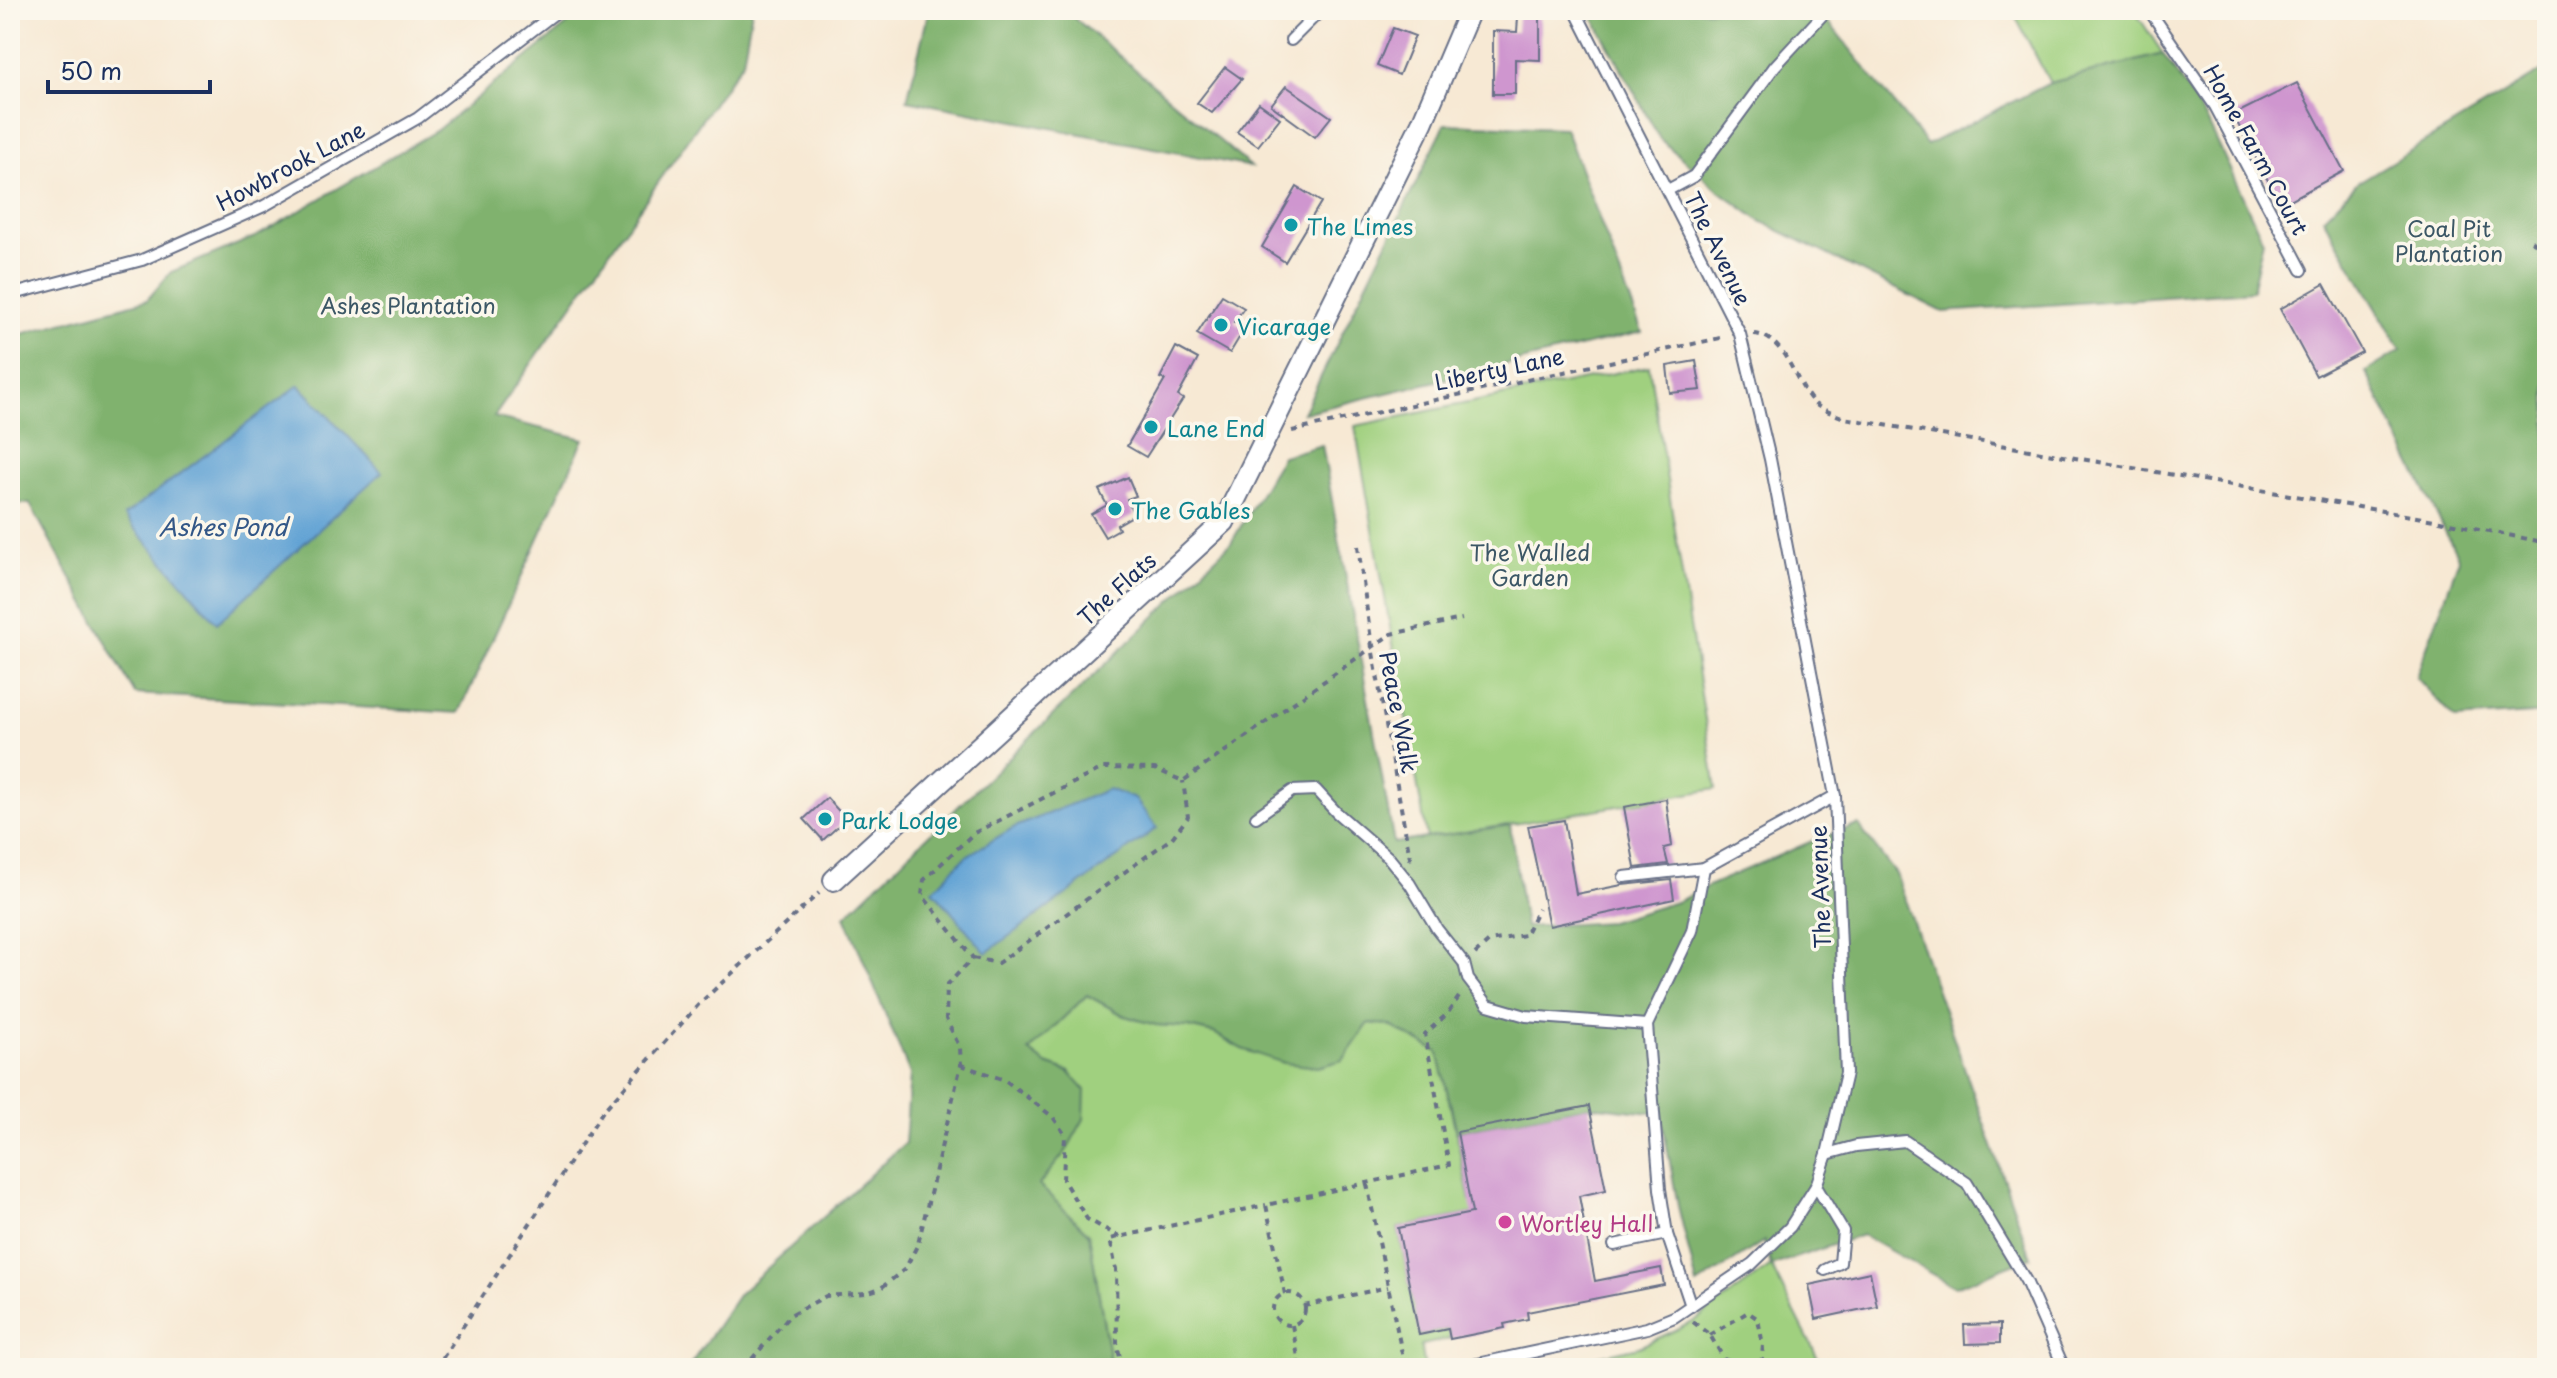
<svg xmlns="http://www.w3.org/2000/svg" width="2557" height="1378" font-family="'Playpen Sans',sans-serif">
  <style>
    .green { fill: #a0d07f; stroke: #5e806e; stroke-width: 2 }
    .forest { fill: #80b26e; stroke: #4e7066; stroke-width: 2 }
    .water { fill: #60a2d4; stroke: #3e6899; stroke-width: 2 }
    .building { fill: #cf96cf }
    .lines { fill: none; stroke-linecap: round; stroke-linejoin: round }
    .lane-casing { stroke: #687087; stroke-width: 14 }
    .street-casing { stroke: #687087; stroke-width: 24 }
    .path { stroke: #687087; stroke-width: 4; stroke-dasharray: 6 6; stroke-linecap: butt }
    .lane { stroke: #fff; stroke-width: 10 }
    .street { stroke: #fff; stroke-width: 20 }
    .culture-dot { fill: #0f9aa8; stroke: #fbf7ec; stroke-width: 3 }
    .hotel-dot { fill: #d1479c; stroke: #fbf7ec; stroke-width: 3 }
    .labels { text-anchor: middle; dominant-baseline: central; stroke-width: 7; stroke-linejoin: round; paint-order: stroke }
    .street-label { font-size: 22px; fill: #1b2f5e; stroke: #fbf7ec }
    .culture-label { font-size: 22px; fill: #0d838f; stroke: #fbf7ec; text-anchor: start }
    .park-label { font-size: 22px; fill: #3c5766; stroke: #fbf7ec }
    .hotel-label { font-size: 22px; fill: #b23c85; stroke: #fbf7ec; text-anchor: start }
    .water-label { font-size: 24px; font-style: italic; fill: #335787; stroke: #fbf7ec }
  </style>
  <rect width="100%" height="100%" fill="#fbf7ec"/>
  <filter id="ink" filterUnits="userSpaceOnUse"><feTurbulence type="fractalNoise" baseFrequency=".0125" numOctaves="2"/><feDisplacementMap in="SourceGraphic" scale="16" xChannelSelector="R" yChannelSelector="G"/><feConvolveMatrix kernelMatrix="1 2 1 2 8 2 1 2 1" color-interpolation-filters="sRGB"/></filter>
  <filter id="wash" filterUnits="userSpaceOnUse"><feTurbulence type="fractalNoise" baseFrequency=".006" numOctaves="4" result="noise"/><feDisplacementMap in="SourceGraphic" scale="32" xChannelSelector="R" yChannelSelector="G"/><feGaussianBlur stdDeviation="1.8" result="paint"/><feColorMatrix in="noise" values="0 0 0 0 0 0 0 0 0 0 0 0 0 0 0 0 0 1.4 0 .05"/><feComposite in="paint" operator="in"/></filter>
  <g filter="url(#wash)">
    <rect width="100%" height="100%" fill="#f7e9d4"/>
    <g class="green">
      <path d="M 2012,10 L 2134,10 L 2163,54 L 2050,83 Z"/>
      <path d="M 1649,366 L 1716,789 L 1427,839 L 1355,426 Z"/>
      <path d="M 1087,995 L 1125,1016 L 1156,1025 L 1188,1027 L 1214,1033 L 1242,1049 L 1343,1060 L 1369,1023 L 1389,1025 L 1439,1052 L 1470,1201 L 1490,1210 L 1398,1228 L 1420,1335 L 1448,1329 L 1450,1339 L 1421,1345 L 1425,1368 L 1111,1368 L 1089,1234 L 1038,1185 L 1066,1151 L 1070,1072 L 1046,1064 L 1029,1051 Z"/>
      <path d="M 1771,1266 L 1823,1368 L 1545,1368 L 1639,1347 L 1693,1322 Z"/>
    </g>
    <g class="forest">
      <path d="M 585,10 L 752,10 L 743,61 L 494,417 L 584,439 L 459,713 L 135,694 L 30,504 L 10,503 L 10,337 L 147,300 L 171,272 L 257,236 L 437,130 Z"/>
      <path d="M 929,10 L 1065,10 L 1251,167 L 907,100 Z"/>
      <path d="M 1589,10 L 1837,10 L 1827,20 L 1927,145 L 2050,83 L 2163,54 L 2207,120 L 2263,240 L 2252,291 L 1943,312 L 1760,221 L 1717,189 L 1660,139 Z"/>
      <path d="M 2547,68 L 2547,713 L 2455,719 L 2416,677 L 2459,559 L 2366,372 L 2401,350 L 2323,218 L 2357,183 Z"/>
      <path d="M 1445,124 L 1565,128 L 1642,332 L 1303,413 Z"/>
      <path d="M 1322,445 L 1394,843 L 1510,825 L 1525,927 L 1610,922 L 1679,901 L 1708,886 L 1817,839 L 1858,825 L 1896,874 L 2031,1257 L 1955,1287 L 1862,1235 L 1771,1266 L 1764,1241 L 1697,1285 L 1678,1206 L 1661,1114 L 1589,1106 L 1457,1132 L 1438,1052 L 1389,1025 L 1369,1023 L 1343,1060 L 1318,1067 L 1284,1063 L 1242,1049 L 1214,1033 L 1189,1027 L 1156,1025 L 1125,1016 L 1087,995 L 1029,1051 L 1046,1064 L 1069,1072 L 1085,1090 L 1084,1119 L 1066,1151 L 1039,1185 L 1089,1234 L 1111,1368 L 688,1368 L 739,1294 L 905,1143 L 910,1074 L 845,916 L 1231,543 L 1282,456 Z"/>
    </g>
    <g class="water">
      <path d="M 299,385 L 382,472 L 217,623 L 124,516 Z"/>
      <path d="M 1108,789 L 1135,799 L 1157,828 L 986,953 L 933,890 L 965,857 L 1013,828 Z"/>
    </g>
    <g id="blocks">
      <g class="building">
        <path d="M 1518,17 L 1540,18 L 1540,60 L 1515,59 L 1515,94 L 1493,94 L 1493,31 L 1517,32 Z"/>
        <path d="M 1393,28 L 1415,36 L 1399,75 L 1377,66 Z"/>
        <path d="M 1225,67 L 1242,79 L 1212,113 L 1197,103 Z"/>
        <path d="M 2297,83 L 2344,171 L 2281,205 L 2233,115 Z"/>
        <path d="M 1286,86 L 1331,117 L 1315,137 L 1271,105 Z"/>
        <path d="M 1259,103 L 1280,118 L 1258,146 L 1237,132 Z"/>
        <path d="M 1297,187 L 1321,202 L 1285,262 L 1262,247 Z"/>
        <path d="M 2324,284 L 2362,352 L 2316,376 L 2280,309 Z"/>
        <path d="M 1222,295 L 1244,308 L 1234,322 L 1245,328 L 1230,353 L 1197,334 Z"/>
        <path d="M 1176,347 L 1198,359 L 1178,396 L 1183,399 L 1146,457 L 1127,446 L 1165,380 L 1160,378 Z"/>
        <path d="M 1696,361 L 1701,390 L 1670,393 L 1667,366 Z"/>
        <path d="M 1128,477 L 1136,496 L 1127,499 L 1134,515 L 1117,525 L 1119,529 L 1105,537 L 1091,514 L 1107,505 L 1099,490 Z"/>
        <path d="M 827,798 L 846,819 L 823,840 L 804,819 Z"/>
        <path d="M 1666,799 L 1672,846 L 1664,848 L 1668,864 L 1635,868 L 1624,807 Z"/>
        <path d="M 1564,820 L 1576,894 L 1622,885 L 1671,880 L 1674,899 L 1549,926 L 1528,826 Z"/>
        <path d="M 1589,1106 L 1606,1190 L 1579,1196 L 1595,1281 L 1661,1268 L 1664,1285 L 1527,1312 L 1528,1319 L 1504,1324 L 1505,1328 L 1450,1339 L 1448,1329 L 1419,1335 L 1398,1228 L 1472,1213 L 1457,1132 Z"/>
        <path d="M 1870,1272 L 1877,1306 L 1816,1319 L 1809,1285 Z"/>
        <path d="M 2000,1324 L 2000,1343 L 1965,1344 L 1964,1325 Z"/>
      </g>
    </g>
  </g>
  <g filter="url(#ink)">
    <use href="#blocks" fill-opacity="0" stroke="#687087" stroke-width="2"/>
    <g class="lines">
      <g class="lane-casing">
        <g id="lane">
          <path d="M 2149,10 L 2215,106 L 2302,270"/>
          <path d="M 1291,40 L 1321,10"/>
          <path d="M 1668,190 L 1694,176 L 1775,66 L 1827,10"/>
          <path d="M 10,295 L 142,260 L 264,206 L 418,118 L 559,10"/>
          <path d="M 1256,817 L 1292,791 L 1316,790 L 1336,812 L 1389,858 L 1410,884 L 1437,929 L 1464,963 L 1468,979 L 1488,1005 L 1526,1016 L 1647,1025"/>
          <path d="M 1624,877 L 1704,868"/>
          <path d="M 1827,1154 L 1856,1146 L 1905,1141 L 1967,1183 L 2026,1281 L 2064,1368"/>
          <path d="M 1816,1186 L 1843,1231 L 1840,1263 L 1825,1270"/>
          <path d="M 1614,1245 L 1667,1234"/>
          <path d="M 1691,1306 L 1667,1234 L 1660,1189 L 1647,1025 L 1692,931 L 1704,868 L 1835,796"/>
          <path d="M 1458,1368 L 1647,1328 L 1674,1317 L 1752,1264 L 1790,1227 L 1816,1186 L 1827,1154 L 1846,1073 L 1835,796 L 1770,459 L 1740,334 L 1575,10"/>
        </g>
      </g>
      <g class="street-casing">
        <path id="street" d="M 834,880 L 1224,522 L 1422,123 L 1470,10"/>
      </g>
      <g class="path">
        <path d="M 2531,241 L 2547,249"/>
        <path d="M 1754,334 C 1786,336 1795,385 1815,404 C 1822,410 1835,414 1844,418 L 2440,521 L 2547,543"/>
        <path d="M 1292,431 L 1725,337"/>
        <path d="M 1358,546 L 1372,647 L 1411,863"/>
        <path d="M 1475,954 L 1489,941 L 1525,935 L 1538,909"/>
        <path d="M 973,958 L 998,963 L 1172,838 L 1188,817 L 1183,781"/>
        <path d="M 961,1065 L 1005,1080 L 1053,1117 L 1065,1135 L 1063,1180 L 1087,1219 L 1120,1237"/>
        <path d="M 1367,1184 L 1405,1368"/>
        <circle cx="1289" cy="1309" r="16"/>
        <path d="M 1285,1294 L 1266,1205 L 1449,1165 L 1425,1034 L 1447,1014 L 1461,994"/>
        <path d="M 1304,1306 L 1388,1287"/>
        <path d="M 1693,1322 L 1710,1335 L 1724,1359 L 1746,1368"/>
        <path d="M 1292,1325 L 1300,1368"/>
        <path d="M 1710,1335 L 1748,1312 L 1758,1319 L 1763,1345 L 1761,1368"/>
        <path d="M 436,1368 L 603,1111 L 700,1003 L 819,893"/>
        <path d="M 744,1368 L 790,1315 L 826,1296 L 866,1293 L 881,1288 L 905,1269 L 918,1244 L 961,1065 L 960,1048 L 946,1019 L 947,985 L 973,958 L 922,895 L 924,880 L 974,833 L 1103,768 L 1155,769 L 1183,781 L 1391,634 L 1462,619"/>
        <path d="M 1122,1368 L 1117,1343 L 1116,1269 L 1110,1239 L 1266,1205"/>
      </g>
      <use href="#lane" class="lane"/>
      <use href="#street" class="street"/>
    </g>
  </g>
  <g class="culture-dot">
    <circle cx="1291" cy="225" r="8"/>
    <circle cx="1221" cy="325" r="8"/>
    <circle cx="1151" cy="427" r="8"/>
    <circle cx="1115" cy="509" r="8"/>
    <circle cx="825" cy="819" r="8"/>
  </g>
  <circle class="hotel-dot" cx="1505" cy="1222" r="8"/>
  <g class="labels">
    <g class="street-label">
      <text transform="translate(2257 149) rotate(61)">Home Farm Court</text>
      <text transform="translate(290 165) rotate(-28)">Howbrook Lane</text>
      <text transform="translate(1719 248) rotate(64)">The Avenue</text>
      <text transform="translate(1499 368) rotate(-12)">Liberty Lane</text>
      <text transform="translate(1116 588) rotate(-42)">The Flats</text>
      <text transform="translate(1400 712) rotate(79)">Peace Walk</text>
      <text transform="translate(1819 887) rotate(-92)">The Avenue</text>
    </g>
    <g class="culture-label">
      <text x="1307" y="225">The Limes</text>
      <text x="1237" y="325">Vicarage</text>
      <text x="1167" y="427">Lane End</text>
      <text x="1131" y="509">The Gables</text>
      <text x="841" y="819">Park Lodge</text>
    </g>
    <g class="park-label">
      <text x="2449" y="227">Coal Pit<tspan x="2449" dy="25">Plantation</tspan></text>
      <text x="408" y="304">Ashes Plantation</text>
      <text x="1530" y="551">The Walled<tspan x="1530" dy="25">Garden</tspan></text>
    </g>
    <g class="hotel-label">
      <text x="1521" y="1222">Wortley Hall</text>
    </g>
    <g class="water-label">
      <text x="223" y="526">Ashes Pond</text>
    </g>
  </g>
  <rect width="2557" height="1378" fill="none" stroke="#fbf7ec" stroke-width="40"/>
  <path d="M48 80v12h162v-12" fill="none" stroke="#1b2f5e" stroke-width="4"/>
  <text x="60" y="80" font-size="24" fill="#1b2f5e" stroke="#fbf7ec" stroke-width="6" paint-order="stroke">50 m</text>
</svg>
